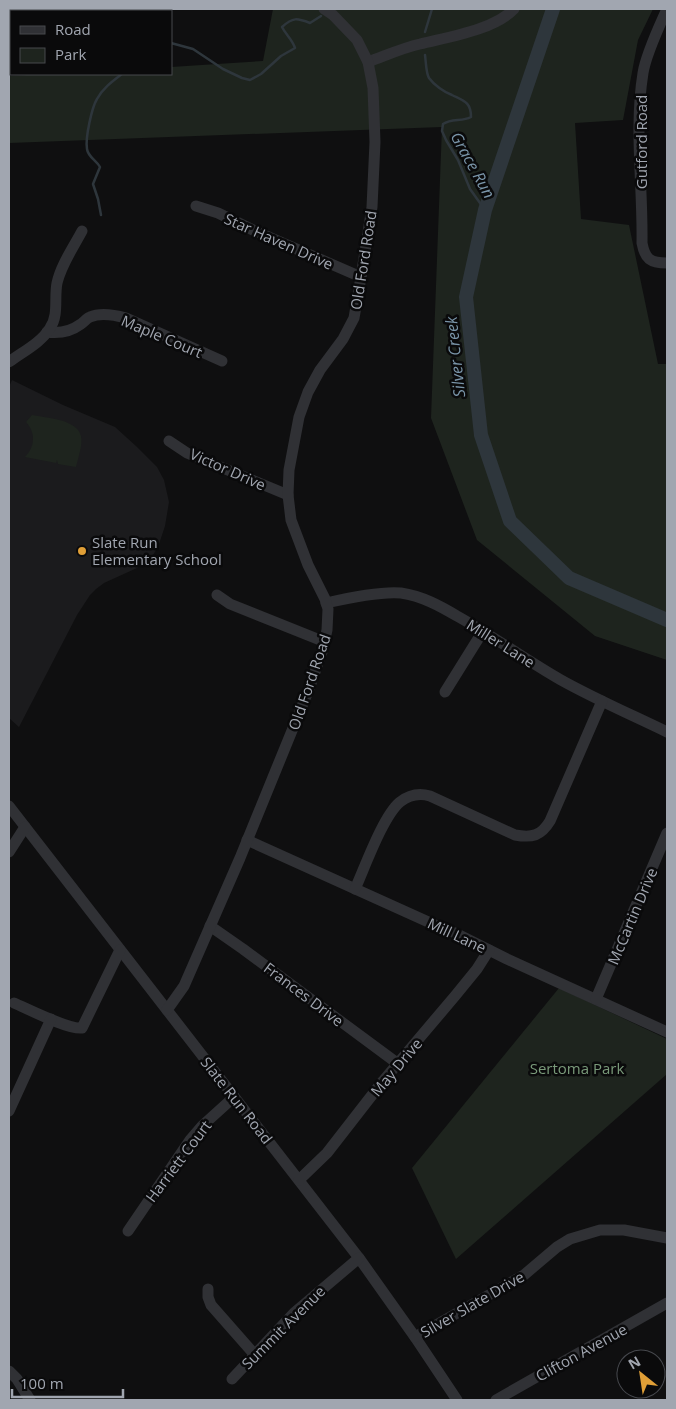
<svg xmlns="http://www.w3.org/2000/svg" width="676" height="1409" font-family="'Open Sans',sans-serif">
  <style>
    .built { fill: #1b1b1d }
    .green { fill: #1e241e }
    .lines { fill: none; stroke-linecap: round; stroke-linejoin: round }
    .stream { stroke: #2e363c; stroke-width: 2.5 }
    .river { stroke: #2e363c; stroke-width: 14 }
    .minor { stroke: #303135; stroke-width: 11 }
    .poi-dot { fill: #e09f37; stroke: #0a0a0b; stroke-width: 2 }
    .labels { text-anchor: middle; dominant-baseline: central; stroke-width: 5; stroke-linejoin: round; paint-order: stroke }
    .street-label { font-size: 15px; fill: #a1a6b0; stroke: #0a0a0b }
    .poi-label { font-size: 15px; fill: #a1a6b0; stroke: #0a0a0b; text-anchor: start }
    .park-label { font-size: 15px; fill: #7a9a7a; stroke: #0a0a0b }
    .water-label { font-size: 16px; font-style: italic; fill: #7a95a9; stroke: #0a0a0b }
  </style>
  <rect width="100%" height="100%" fill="#0f0f10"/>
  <path class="built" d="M 12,380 L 63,405 L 115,427 L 137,447 L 157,467 L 164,480 L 169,502 L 165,526 L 158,547 L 153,555 L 148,560 L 137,568 L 104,583 L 96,589 L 90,595 L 77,615 L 19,727 L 9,718 L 9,387 Z"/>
  <g class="green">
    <path d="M 273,9 L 653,9 L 638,40 L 623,120 L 575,123 L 581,219 L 629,225 L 658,364 L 667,364 L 667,660 L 595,636 L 477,540 L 431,418 L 442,127 L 9,143 L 9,76 L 44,74 L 171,74 L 171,67 L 263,61 Z"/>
    <path d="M 32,415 C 46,418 77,419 81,436 C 83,445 78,458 76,467 L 58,464 L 57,460 L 56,463 L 25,457 C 35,447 36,433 26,422 Z"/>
    <path d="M 559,988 L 667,1039 L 667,1074 L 456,1259 L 412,1168 Z"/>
  </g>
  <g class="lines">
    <g class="stream">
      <path d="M 425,32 L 432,9"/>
      <path d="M 171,43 L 193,49 L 223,69 L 242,78 L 250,80 L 261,74 L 281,56 L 295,48 C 292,39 286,35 282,27 C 293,17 297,18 310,23 L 321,16"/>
      <path d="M 425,55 C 426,62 426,73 429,78 C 434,85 444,92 452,95 C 464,101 471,102 471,117 C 462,122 452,118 443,124 L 442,131 L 446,140 L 458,160 L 470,189 L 485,210"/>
      <path d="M 9,65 L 11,65"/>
      <path d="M 101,215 L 98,199 L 93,184 L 100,167 C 96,160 88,157 87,149 C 85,138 92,107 97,99 C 103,88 113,81 122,74"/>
    </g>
    <path class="river" d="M 553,9 L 485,210 L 466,297 L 481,435 L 510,521 L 569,578 L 667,620"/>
    <g class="minor">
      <path d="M 667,9 C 659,27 646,54 643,73 C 634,129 643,186 642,243 C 645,259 650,263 667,263"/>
      <path d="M 368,62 C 385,56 402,48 420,44 C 448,37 494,30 514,9"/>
      <path d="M 196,206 L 218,213 L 255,231 L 361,277"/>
      <path d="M 47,332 C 60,334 70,332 81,324 C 84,322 87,318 90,317 C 101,312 115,315 126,318 L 222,361"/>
      <path d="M 9,362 C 22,352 41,343 50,328 C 59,315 54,298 57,283 C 61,265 73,248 82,231"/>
      <path d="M 169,441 L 187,453 L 288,495"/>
      <path d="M 217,595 L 230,604 L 325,642"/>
      <path d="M 326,603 C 348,598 380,591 401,593 C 422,596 440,606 457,616 C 493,636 526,660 561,680 C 595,699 632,715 667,732"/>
      <path d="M 445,692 L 483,631"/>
      <path d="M 9,806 L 359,1258 L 415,1337 L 457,1400"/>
      <path d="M 247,840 L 435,925 L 455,933 L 507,959 L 667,1032"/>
      <path d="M 9,852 L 25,827"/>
      <path d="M 355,889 C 365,867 383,816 400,802 C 409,795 420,793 430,796 L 515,835 C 532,838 541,836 550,821 L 602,701"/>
      <path d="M 210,926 L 243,949 L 397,1063"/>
      <path d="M 596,999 L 667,833"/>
      <path d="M 14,1003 C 28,1009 69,1030 82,1028 L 120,950"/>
      <path d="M 167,1010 L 184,986 L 240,858 L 309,689 L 322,652 L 327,630 L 328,609 L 325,599 L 308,565 L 291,520 L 288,495 L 289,470 L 299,417 L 308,392 L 320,370 L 343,339 L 354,318 L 361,277 L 372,207 L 375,142 L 373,88 L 368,62 L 357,40 L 333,15 L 324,9"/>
      <path d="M 9,1111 L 51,1019"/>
      <path d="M 299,1180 L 327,1153 L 383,1081 L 455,996 L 477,969 L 489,950"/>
      <path d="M 128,1231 L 190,1140 L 202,1126 L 234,1097"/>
      <path d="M 208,1289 L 208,1297 L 211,1305 L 255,1355"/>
      <path d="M 415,1337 L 524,1275 L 557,1247 L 570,1239 L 600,1230 L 624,1230 L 667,1238"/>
      <path d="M 9,1371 L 17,1379 L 30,1400"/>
      <path d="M 232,1379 L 294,1313 L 359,1258"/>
      <path d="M 496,1400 L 667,1303"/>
    </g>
  </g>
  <circle class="poi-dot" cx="82" cy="551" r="5"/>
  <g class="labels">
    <g class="street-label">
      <text transform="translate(641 142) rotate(-90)">Gutford Road</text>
      <text transform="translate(279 241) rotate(24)">Star Haven Drive</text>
      <text transform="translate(363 260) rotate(-81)">Old Ford Road</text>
      <text transform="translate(162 336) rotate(23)">Maple Court</text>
      <text transform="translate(228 469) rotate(24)">Victor Drive</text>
      <text transform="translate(501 643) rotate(32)">Miller Lane</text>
      <text transform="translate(309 682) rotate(-71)">Old Ford Road</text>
      <text transform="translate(632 916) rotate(-67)">McCartin Drive</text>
      <text transform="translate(457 935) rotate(25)">Mill Lane</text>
      <text transform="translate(304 994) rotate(37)">Frances Drive</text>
      <text transform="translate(396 1067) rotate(-50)">May Drive</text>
      <text transform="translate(237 1100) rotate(52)">Slate Run Road</text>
      <text transform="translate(178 1161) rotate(-53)">Harriett Court</text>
      <text transform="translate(472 1304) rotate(-30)">Silver Slate Drive</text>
      <text transform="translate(283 1327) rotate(-45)">Summit Avenue</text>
      <text transform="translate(581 1352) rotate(-29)">Clifton Avenue</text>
    </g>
    <g class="poi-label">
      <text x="92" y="542">Slate Run<tspan x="92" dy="17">Elementary School</tspan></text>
    </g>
    <g class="park-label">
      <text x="577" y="1068">Sertoma Park</text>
    </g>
    <g class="water-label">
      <text transform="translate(473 165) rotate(61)">Grace Run</text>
      <text transform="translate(455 357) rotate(-96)">Silver Creek</text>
    </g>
  </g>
  <rect width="676" height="1409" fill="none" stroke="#a1a6b0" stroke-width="20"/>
  <rect x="10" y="10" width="162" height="65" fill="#0a0a0b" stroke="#46484d"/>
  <rect x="20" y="26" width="25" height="8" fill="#303135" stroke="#46484d"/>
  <text x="55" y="35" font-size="15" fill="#a1a6b0">Road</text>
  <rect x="20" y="48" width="25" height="15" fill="#1e241e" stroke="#46484d"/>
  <text x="55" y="60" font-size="15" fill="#a1a6b0">Park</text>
  <g transform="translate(641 1374) rotate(330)"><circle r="24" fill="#0a0a0b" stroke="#46484d"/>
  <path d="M0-4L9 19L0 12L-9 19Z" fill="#e09f37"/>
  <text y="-8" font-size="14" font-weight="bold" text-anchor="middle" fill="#a1a6b0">N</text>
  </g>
  <path d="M12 1389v8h111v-8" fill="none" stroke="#a1a6b0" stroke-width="2.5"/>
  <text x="20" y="1389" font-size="15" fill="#a1a6b0" stroke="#0a0a0b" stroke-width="4" paint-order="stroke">100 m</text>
</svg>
